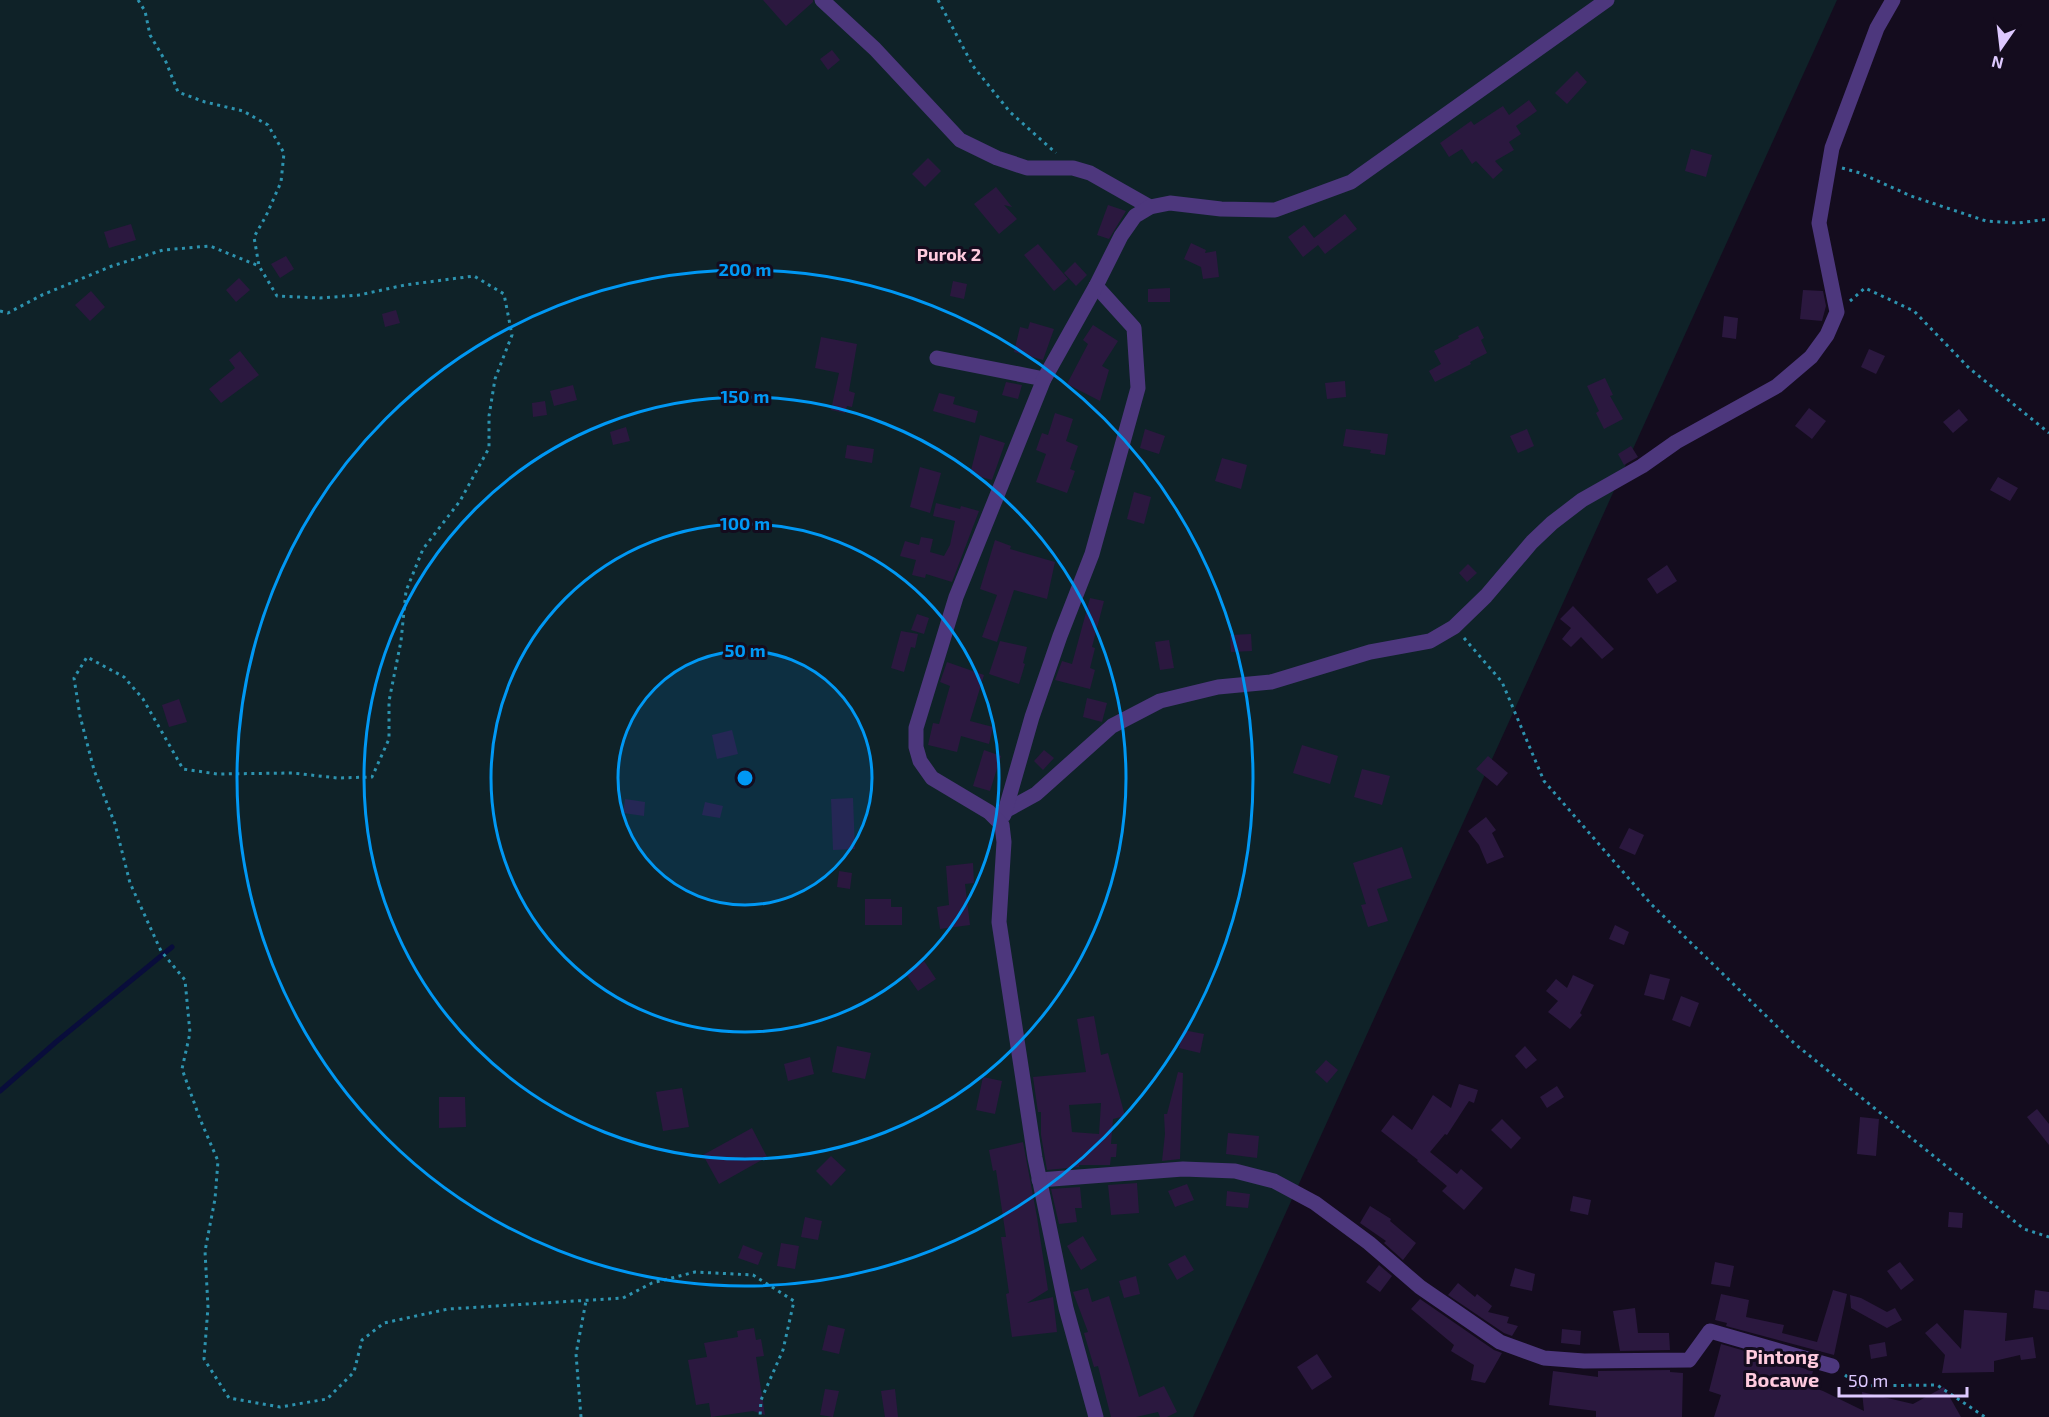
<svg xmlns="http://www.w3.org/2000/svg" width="2049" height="1417" font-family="'Exo 2',sans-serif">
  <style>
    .green { fill: #0f2228 }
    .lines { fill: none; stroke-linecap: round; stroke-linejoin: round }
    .stream { stroke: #090d3b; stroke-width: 5 }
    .building { fill: #2b183f; fill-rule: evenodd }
    .path { stroke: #2d93af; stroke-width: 3; stroke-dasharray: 3 4.5; stroke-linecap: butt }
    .minor { stroke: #4d377d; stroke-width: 15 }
    .tertiary { stroke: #4d377d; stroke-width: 15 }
    .ring { fill: none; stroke: #0098f4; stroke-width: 3 }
    .labels { text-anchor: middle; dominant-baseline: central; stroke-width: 6; stroke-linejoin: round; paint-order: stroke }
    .neighbourhood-label { font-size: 18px; font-weight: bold; fill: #ffcbde; stroke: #140c1e }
    .quarter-label { font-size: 20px; font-weight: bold; fill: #ffcbde; stroke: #140c1e }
    .centre { fill: #0098f4; stroke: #140c1e; stroke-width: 3 }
    .ring-label { font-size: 18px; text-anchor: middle; font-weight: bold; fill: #0098f4; stroke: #140c1e; stroke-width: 6; stroke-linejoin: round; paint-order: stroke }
  </style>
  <rect width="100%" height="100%" fill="#140c1e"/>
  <path class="green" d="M 0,0 L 1837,0 L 1193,1417 L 0,1417 Z"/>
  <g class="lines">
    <path class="stream" d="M 0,1091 L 56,1042 L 172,947"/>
  </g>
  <g class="building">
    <path d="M 763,0 L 813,0 L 813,2 L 786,26 Z"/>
    <path d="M 832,50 L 840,60 L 828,70 L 820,59 Z"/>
    <path d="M 1577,71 L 1587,82 L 1567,104 L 1555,93 Z"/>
    <path d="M 1529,100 L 1537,111 L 1516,126 L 1521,134 L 1509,142 L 1514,150 L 1495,161 L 1503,170 L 1493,179 L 1476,161 L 1472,164 L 1462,149 L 1449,157 L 1440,143 L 1471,121 L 1474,125 L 1503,106 L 1509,115 Z"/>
    <path d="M 1691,149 L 1712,155 L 1706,177 L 1685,171 Z"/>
    <path d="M 928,158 L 941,171 L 925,187 L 912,174 Z"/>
    <path d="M 996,187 L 1012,207 L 1004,205 L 1017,219 L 999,234 L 974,204 Z"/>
    <path d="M 1108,205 L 1126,211 L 1109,239 L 1097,235 Z"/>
    <path d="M 1345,214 L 1357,229 L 1325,254 L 1318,245 L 1303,257 L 1288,237 L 1304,225 L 1314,238 Z"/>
    <path d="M 131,224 L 136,240 L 109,248 L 104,232 Z"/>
    <path d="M 1191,243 L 1206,250 L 1205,253 L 1216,251 L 1219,277 L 1203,279 L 1201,267 L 1184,259 Z"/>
    <path d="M 1038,244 L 1068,279 L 1054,291 L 1024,255 Z"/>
    <path d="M 286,256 L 294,269 L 280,278 L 271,264 Z"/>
    <path d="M 1075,262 L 1087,275 L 1076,286 L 1064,273 Z"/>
    <path d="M 239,278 L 250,290 L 236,302 L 226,290 Z"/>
    <path d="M 953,281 L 967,284 L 964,299 L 950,296 Z"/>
    <path d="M 1170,288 L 1170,302 L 1148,302 L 1148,289 Z"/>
    <path d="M 1803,290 L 1823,291 L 1826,306 L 1822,321 L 1800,319 Z"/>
    <path d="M 91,291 L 105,307 L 90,321 L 75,305 Z"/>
    <path d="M 396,310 L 400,323 L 385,327 L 382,314 Z"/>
    <path d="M 1724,316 L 1738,318 L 1736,339 L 1722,337 Z"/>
    <path d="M 1030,322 L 1054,329 L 1043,360 L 1014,352 L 1020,327 L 1028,329 Z"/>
    <path d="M 1093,325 L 1118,341 L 1102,366 L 1109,370 L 1100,401 L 1067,384 L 1088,344 L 1083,340 Z"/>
    <path d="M 1478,326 L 1484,338 L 1481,340 L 1487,353 L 1470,362 L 1471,364 L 1435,382 L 1429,371 L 1441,364 L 1434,351 L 1459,338 L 1458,336 Z"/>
    <path d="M 821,337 L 857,344 L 849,391 L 855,393 L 852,407 L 847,406 L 845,413 L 831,410 L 839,373 L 815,368 Z"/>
    <path d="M 1869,349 L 1885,356 L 1876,374 L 1861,367 Z"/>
    <path d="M 240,351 L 259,375 L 221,403 L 209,389 L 235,368 L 229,360 Z"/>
    <path d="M 1605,378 L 1613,395 L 1610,396 L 1623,419 L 1604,429 L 1596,413 L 1599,411 L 1587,386 Z"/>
    <path d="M 1345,381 L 1346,397 L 1327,399 L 1325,383 Z"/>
    <path d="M 1006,382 L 1022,385 L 1018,399 L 1002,395 Z"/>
    <path d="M 573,385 L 577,400 L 554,406 L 550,391 Z"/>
    <path d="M 939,393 L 955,397 L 953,404 L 978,411 L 975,423 L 933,411 Z"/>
    <path d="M 545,401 L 547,415 L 533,417 L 532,403 Z"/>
    <path d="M 1809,408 L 1826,421 L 1812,439 L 1795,426 Z"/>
    <path d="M 1959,409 L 1968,420 L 1953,433 L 1943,422 Z"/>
    <path d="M 1055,413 L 1073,419 L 1066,441 L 1078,446 L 1070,469 L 1075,471 L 1067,493 L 1036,482 L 1046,454 L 1036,450 L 1042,433 L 1048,435 Z"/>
    <path d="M 626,427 L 630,441 L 613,445 L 610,432 Z"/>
    <path d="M 1145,429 L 1165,436 L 1159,454 L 1140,448 Z"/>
    <path d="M 1346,429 L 1388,434 L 1385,455 L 1370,453 L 1371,450 L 1343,446 Z"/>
    <path d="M 1527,429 L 1534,446 L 1518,453 L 1510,436 Z"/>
    <path d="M 980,435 L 1005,443 L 992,480 L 970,474 Z"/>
    <path d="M 847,445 L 874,449 L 872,463 L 845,458 Z"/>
    <path d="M 1631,446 L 1638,457 L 1624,465 L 1618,454 Z"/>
    <path d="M 1222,458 L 1247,465 L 1241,489 L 1215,481 Z"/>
    <path d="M 920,467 L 941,473 L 930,513 L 910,507 Z"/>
    <path d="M 1998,477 L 2018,488 L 2010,501 L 1990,490 Z"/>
    <path d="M 1134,492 L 1151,497 L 1144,524 L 1127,519 Z"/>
    <path d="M 936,503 L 960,509 L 961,506 L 979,511 L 952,582 L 926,574 L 925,578 L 912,575 L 916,560 L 900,556 L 905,541 L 919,545 L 921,537 L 933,539 L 930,552 L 944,556 L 950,545 L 955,521 L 933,516 Z"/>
    <path d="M 995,540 L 1011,546 L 1010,549 L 1055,562 L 1047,599 L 1014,590 L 997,642 L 982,637 L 997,595 L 980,589 Z"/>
    <path d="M 1468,564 L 1477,573 L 1467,582 L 1459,573 Z"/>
    <path d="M 1667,565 L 1677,581 L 1657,594 L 1647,579 Z"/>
    <path d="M 1090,598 L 1104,601 L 1092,647 L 1095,648 L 1090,668 L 1095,670 L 1090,689 L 1055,680 L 1062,661 L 1072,664 Z"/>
    <path d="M 1573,606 L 1614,649 L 1602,659 L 1581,637 L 1571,647 L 1562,639 L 1571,628 L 1560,619 Z"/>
    <path d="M 917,614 L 929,618 L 924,634 L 911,630 Z"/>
    <path d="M 901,631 L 918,634 L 915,648 L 911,647 L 904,672 L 891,668 Z"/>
    <path d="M 1251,634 L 1252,651 L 1231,652 L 1230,635 Z"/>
    <path d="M 1169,640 L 1174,668 L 1160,670 L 1155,642 Z"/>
    <path d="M 1000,641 L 1027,647 L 1023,663 L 1025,664 L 1019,684 L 989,674 Z"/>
    <path d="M 947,662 L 984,675 L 970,721 L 993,727 L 989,744 L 961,736 L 957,752 L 928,745 L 933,723 L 939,724 L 950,686 L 940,682 Z"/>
    <path d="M 1087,698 L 1107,703 L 1102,722 L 1083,717 Z"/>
    <path d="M 179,699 L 187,722 L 169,727 L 162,705 Z"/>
    <path d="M 732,730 L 738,754 L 717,759 L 712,735 Z"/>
    <path d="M 1302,745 L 1338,756 L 1330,784 L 1293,773 Z"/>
    <path d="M 984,750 L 1001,756 L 990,791 L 973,786 Z"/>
    <path d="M 1044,750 L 1054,758 L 1043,770 L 1034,761 Z"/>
    <path d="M 1488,756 L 1508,773 L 1497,786 L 1476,769 Z"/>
    <path d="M 1362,769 L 1390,776 L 1382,805 L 1354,797 Z"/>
    <path d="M 853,798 L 855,849 L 833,850 L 831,799 Z"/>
    <path d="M 625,799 L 645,802 L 644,816 L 623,813 Z"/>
    <path d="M 705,802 L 723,806 L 720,818 L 702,815 Z"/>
    <path d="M 1486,817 L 1496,830 L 1492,833 L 1504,857 L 1487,864 L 1479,845 L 1468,831 Z"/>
    <path d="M 1629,828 L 1644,835 L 1635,855 L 1619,848 Z"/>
    <path d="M 1402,847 L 1412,878 L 1377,889 L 1388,921 L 1368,927 L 1361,905 L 1366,904 L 1353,863 Z"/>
    <path d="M 973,863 L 974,883 L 965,884 L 970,925 L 940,929 L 937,907 L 949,905 L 946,866 Z"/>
    <path d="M 839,871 L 852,873 L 850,889 L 837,887 Z"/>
    <path d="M 865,899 L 891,899 L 891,907 L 902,907 L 902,925 L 865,925 Z"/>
    <path d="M 1615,925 L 1629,932 L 1624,945 L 1609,939 Z"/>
    <path d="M 924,961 L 936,979 L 918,991 L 906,974 Z"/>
    <path d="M 1650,974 L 1670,979 L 1664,1000 L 1644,995 Z"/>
    <path d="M 1573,975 L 1594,985 L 1580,1013 L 1582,1015 L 1570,1029 L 1548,1012 L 1558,1001 L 1546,991 L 1556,979 L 1567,988 Z"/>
    <path d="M 1681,996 L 1699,1003 L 1690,1027 L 1672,1020 Z"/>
    <path d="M 1094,1016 L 1101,1055 L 1108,1053 L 1125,1116 L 1113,1119 L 1111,1144 L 1117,1144 L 1116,1157 L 1111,1157 L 1110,1165 L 1079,1165 L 1079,1167 L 1047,1170 L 1041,1135 L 1041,1112 L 1038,1112 L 1033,1077 L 1086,1072 L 1077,1019 ZM 1101,1103 L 1099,1134 L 1072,1132 L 1069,1105 Z"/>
    <path d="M 1183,1030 L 1204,1034 L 1200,1053 L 1179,1048 Z"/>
    <path d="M 837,1046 L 871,1053 L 865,1079 L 832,1072 Z"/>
    <path d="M 1525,1046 L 1537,1060 L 1526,1069 L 1515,1056 Z"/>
    <path d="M 810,1057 L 814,1074 L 788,1081 L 784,1064 Z"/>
    <path d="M 1326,1060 L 1338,1070 L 1327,1083 L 1315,1072 Z"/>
    <path d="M 1178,1072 L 1183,1073 L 1180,1159 L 1162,1161 L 1165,1134 L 1164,1114 L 1167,1114 Z"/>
    <path d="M 983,1077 L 1002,1081 L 995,1114 L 976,1110 Z"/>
    <path d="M 1459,1084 L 1478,1090 L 1474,1103 L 1469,1101 L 1447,1135 L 1445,1134 L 1430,1152 L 1457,1174 L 1461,1169 L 1483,1188 L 1464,1210 L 1442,1191 L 1447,1186 L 1417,1161 L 1418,1160 L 1381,1131 L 1393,1115 L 1412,1130 L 1433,1095 L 1451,1108 Z"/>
    <path d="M 1557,1086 L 1564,1097 L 1547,1108 L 1540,1097 Z"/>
    <path d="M 682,1088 L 689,1127 L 663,1131 L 656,1092 Z"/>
    <path d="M 439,1097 L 465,1097 L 466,1127 L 439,1128 Z"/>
    <path d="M 2037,1109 L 2049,1124 L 2049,1145 L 2027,1117 Z"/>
    <path d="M 1860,1117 L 1879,1119 L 1876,1156 L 1857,1154 Z"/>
    <path d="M 1502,1119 L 1521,1138 L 1511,1149 L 1491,1130 Z"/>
    <path d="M 752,1128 L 767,1157 L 719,1184 L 703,1155 Z"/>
    <path d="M 1228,1133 L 1259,1136 L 1257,1158 L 1226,1154 Z"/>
    <path d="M 1023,1142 L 1037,1217 L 1048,1290 L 1027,1303 L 1053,1297 L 1057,1332 L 1012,1337 L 1006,1294 L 1009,1293 L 1001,1237 L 1006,1237 L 996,1170 L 993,1171 L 989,1150 Z"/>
    <path d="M 831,1156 L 846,1170 L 831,1186 L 816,1171 Z"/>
    <path d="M 1137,1183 L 1139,1213 L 1111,1215 L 1108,1185 Z"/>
    <path d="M 1187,1184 L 1194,1200 L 1175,1207 L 1168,1191 Z"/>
    <path d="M 1080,1187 L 1082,1208 L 1075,1208 L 1077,1222 L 1059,1224 L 1051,1189 Z"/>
    <path d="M 1227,1191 L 1250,1194 L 1248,1208 L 1226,1206 Z"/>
    <path d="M 1573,1196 L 1591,1200 L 1588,1215 L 1570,1211 Z"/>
    <path d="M 1370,1206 L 1391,1219 L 1390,1221 L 1416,1243 L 1403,1260 L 1384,1243 L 1386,1241 L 1360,1223 Z"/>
    <path d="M 1949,1212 L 1963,1213 L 1962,1228 L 1948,1227 Z"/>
    <path d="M 805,1217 L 822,1221 L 818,1240 L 801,1237 Z"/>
    <path d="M 1083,1236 L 1097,1260 L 1081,1270 L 1067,1246 Z"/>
    <path d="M 781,1243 L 799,1246 L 795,1269 L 777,1266 Z"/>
    <path d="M 743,1245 L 763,1253 L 758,1265 L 738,1258 Z"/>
    <path d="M 1185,1255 L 1194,1270 L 1177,1280 L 1168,1264 Z"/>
    <path d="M 1715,1262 L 1734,1266 L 1730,1287 L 1711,1284 Z"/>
    <path d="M 1900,1262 L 1914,1280 L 1901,1290 L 1887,1271 Z"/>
    <path d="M 1379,1265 L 1392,1276 L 1380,1292 L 1366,1282 Z"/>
    <path d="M 1515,1268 L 1535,1274 L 1532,1291 L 1510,1286 Z"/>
    <path d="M 1136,1276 L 1140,1294 L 1124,1298 L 1119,1281 Z"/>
    <path d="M 1458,1283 L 1475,1297 L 1477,1294 L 1492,1306 L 1488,1312 L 1509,1317 L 1507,1323 L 1518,1326 L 1512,1336 L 1504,1333 L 1448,1295 Z"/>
    <path d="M 1088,1288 L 1092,1302 L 1109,1296 L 1139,1397 L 1164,1386 L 1177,1412 L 1167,1417 L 1160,1417 L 1158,1412 L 1136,1417 L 1111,1417 L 1098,1366 L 1094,1367 L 1084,1333 L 1088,1332 L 1073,1292 Z"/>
    <path d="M 1833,1290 L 1847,1294 L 1834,1355 L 1726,1326 L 1727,1323 L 1715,1320 L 1721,1294 L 1749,1300 L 1746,1317 L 1784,1325 L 1782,1333 L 1817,1342 Z"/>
    <path d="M 2035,1290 L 2049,1292 L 2049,1310 L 2033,1308 Z"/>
    <path d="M 1850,1295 L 1861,1298 L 1887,1312 L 1895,1308 L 1902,1320 L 1887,1328 L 1851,1308 Z"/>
    <path d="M 1420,1299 L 1494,1350 L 1502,1353 L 1485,1383 L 1471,1380 L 1474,1365 L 1451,1351 L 1454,1345 L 1411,1309 Z"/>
    <path d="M 1635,1308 L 1638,1333 L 1669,1333 L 1670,1350 L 1620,1351 L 1613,1311 Z"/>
    <path d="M 1964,1310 L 2007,1313 L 2005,1341 L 2033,1337 L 2036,1358 L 2021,1360 L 2020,1355 L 1994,1361 L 1994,1372 L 1942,1373 L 1945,1355 L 1925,1333 L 1937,1323 L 1961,1349 Z"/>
    <path d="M 828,1325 L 845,1329 L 839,1354 L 822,1350 Z"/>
    <path d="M 754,1328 L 756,1340 L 761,1339 L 764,1356 L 756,1357 L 765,1415 L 753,1411 L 711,1417 L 709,1403 L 696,1405 L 688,1360 L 707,1357 L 704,1343 L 738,1337 L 737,1331 Z"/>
    <path d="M 1562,1329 L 1581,1331 L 1580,1345 L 1561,1343 Z"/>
    <path d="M 1885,1342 L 1887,1356 L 1871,1359 L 1869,1345 Z"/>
    <path d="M 1721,1344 L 1813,1371 L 1809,1386 L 1823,1391 L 1864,1411 L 1862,1392 L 1913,1404 L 1944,1387 L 1961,1417 L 1714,1417 L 1721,1395 L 1709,1391 Z"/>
    <path d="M 1317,1354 L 1332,1377 L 1312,1390 L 1297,1367 Z"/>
    <path d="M 1670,1370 L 1670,1372 L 1683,1373 L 1682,1417 L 1596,1417 L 1596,1411 L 1549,1405 L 1553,1371 L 1598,1377 L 1598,1371 Z"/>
    <path d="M 825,1389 L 839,1391 L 833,1417 L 820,1415 Z"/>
    <path d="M 895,1389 L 898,1417 L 885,1417 L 881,1391 Z"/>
  </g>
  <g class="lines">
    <g class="path">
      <path d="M 138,0 L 145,11 L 150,35 L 166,62 L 178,92 L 205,102 L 243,111 L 268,125 L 284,153 L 281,182 L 266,216 L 254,237 L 259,266 L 277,296 L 320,298 L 359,295 L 405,285 L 474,276 L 504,294 L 512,335 L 495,379 L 489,416 L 489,448 L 460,501 L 423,549 L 406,591 L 401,641 L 389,701 L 389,739 L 372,777 L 337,778 L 293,773 L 217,774 L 183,769 L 143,699 L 124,677 L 87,657 L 74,678 L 80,716 L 94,770 L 115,824 L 130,883 L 161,951 L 185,980 L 190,1033 L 182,1069 L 200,1119 L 218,1161 L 215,1199 L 205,1251 L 208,1307 L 204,1359 L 229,1398 L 280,1407 L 327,1399 L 354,1372 L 362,1340 L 384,1323 L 448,1309 L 623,1298 L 652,1283 L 695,1272 L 753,1275 L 794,1301 L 783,1350 L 761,1400 L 760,1417"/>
      <path d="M 938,0 L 973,66 L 1010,112 L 1056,153"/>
      <path d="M 1842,168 L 1860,173 L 1911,196 L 1986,221 L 2018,223 L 2049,219"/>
      <path d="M 1850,301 L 1865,288 L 1914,311 L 1969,368 L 2049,433"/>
      <path d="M 0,311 L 8,313 L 42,295 L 112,266 L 163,250 L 210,246 L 259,266"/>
      <path d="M 1464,638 L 1502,682 L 1544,781 L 1651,904 L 1795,1044 L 2024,1229 L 2049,1237"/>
      <path d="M 1845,1375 L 1858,1386 L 1937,1385 L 1985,1417"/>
      <path d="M 581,1417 L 576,1354 L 586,1301"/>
    </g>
    <g class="minor">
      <path d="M 822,0 L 875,49 L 960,140 L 997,158 L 1027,168 L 1073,168 L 1090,173 L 1150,207"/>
      <path d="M 937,358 L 1044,379"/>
      <path d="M 1005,811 L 1036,794 L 1112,726 L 1160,701 L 1218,687 L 1271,682 L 1370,652 L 1430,641 L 1454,627 L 1486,596 L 1532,542 L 1552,523 L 1582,500 L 1642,466 L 1676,442 L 1777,386 L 1811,357 L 1827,335 L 1837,312 L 1819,223 L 1832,148 L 1877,28 L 1893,0"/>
      <path d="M 1004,815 L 1032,717 L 1060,636 L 1092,554 L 1138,388 L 1134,328 L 1096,286"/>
      <path d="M 1039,1180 L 1183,1169 L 1235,1171 L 1274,1181 L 1315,1203 L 1369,1243 L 1420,1287 L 1500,1342 L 1544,1358 L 1584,1361 L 1689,1360 L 1710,1331 L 1832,1366"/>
    </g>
    <path class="tertiary" d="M 1096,1417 L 1066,1308 L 1035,1158 L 999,922 L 1004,842 L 1002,825 L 989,812 L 932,778 L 920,761 L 916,747 L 916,728 L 956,597 L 1044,379 L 1096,286 L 1121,236 L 1135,216 L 1150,207 L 1170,203 L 1221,209 L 1275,210 L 1351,182 L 1607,0"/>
  </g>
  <circle cx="745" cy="778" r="127" fill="#0098f4" fill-opacity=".12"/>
  <g class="ring">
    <circle cx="745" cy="778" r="127"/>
    <circle cx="745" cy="778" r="254"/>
    <circle cx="745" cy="778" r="381"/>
    <circle cx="745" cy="778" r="508"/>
  </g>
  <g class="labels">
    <g class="neighbourhood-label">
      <text x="949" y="254">Purok 2</text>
    </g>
    <g class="quarter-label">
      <text x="1782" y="1356">Pintong<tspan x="1782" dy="23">Bocawe</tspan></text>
    </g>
  </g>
  <circle cx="745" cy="778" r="9" class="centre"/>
  <g class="ring-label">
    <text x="745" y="276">200 m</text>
    <text x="745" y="403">150 m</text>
    <text x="745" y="530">100 m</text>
    <text x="745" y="657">50 m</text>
  </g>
  <g transform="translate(2001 48) rotate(194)" stroke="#140c1e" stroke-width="4.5" paint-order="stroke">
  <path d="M0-4.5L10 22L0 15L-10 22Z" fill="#dec9ff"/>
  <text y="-9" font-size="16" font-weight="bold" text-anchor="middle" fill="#dec9ff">N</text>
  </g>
  <path d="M1839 1387v9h128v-9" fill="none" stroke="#dec9ff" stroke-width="3"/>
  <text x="1848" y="1387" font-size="18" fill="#dec9ff" stroke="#140c1e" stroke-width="4.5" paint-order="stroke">50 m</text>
</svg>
